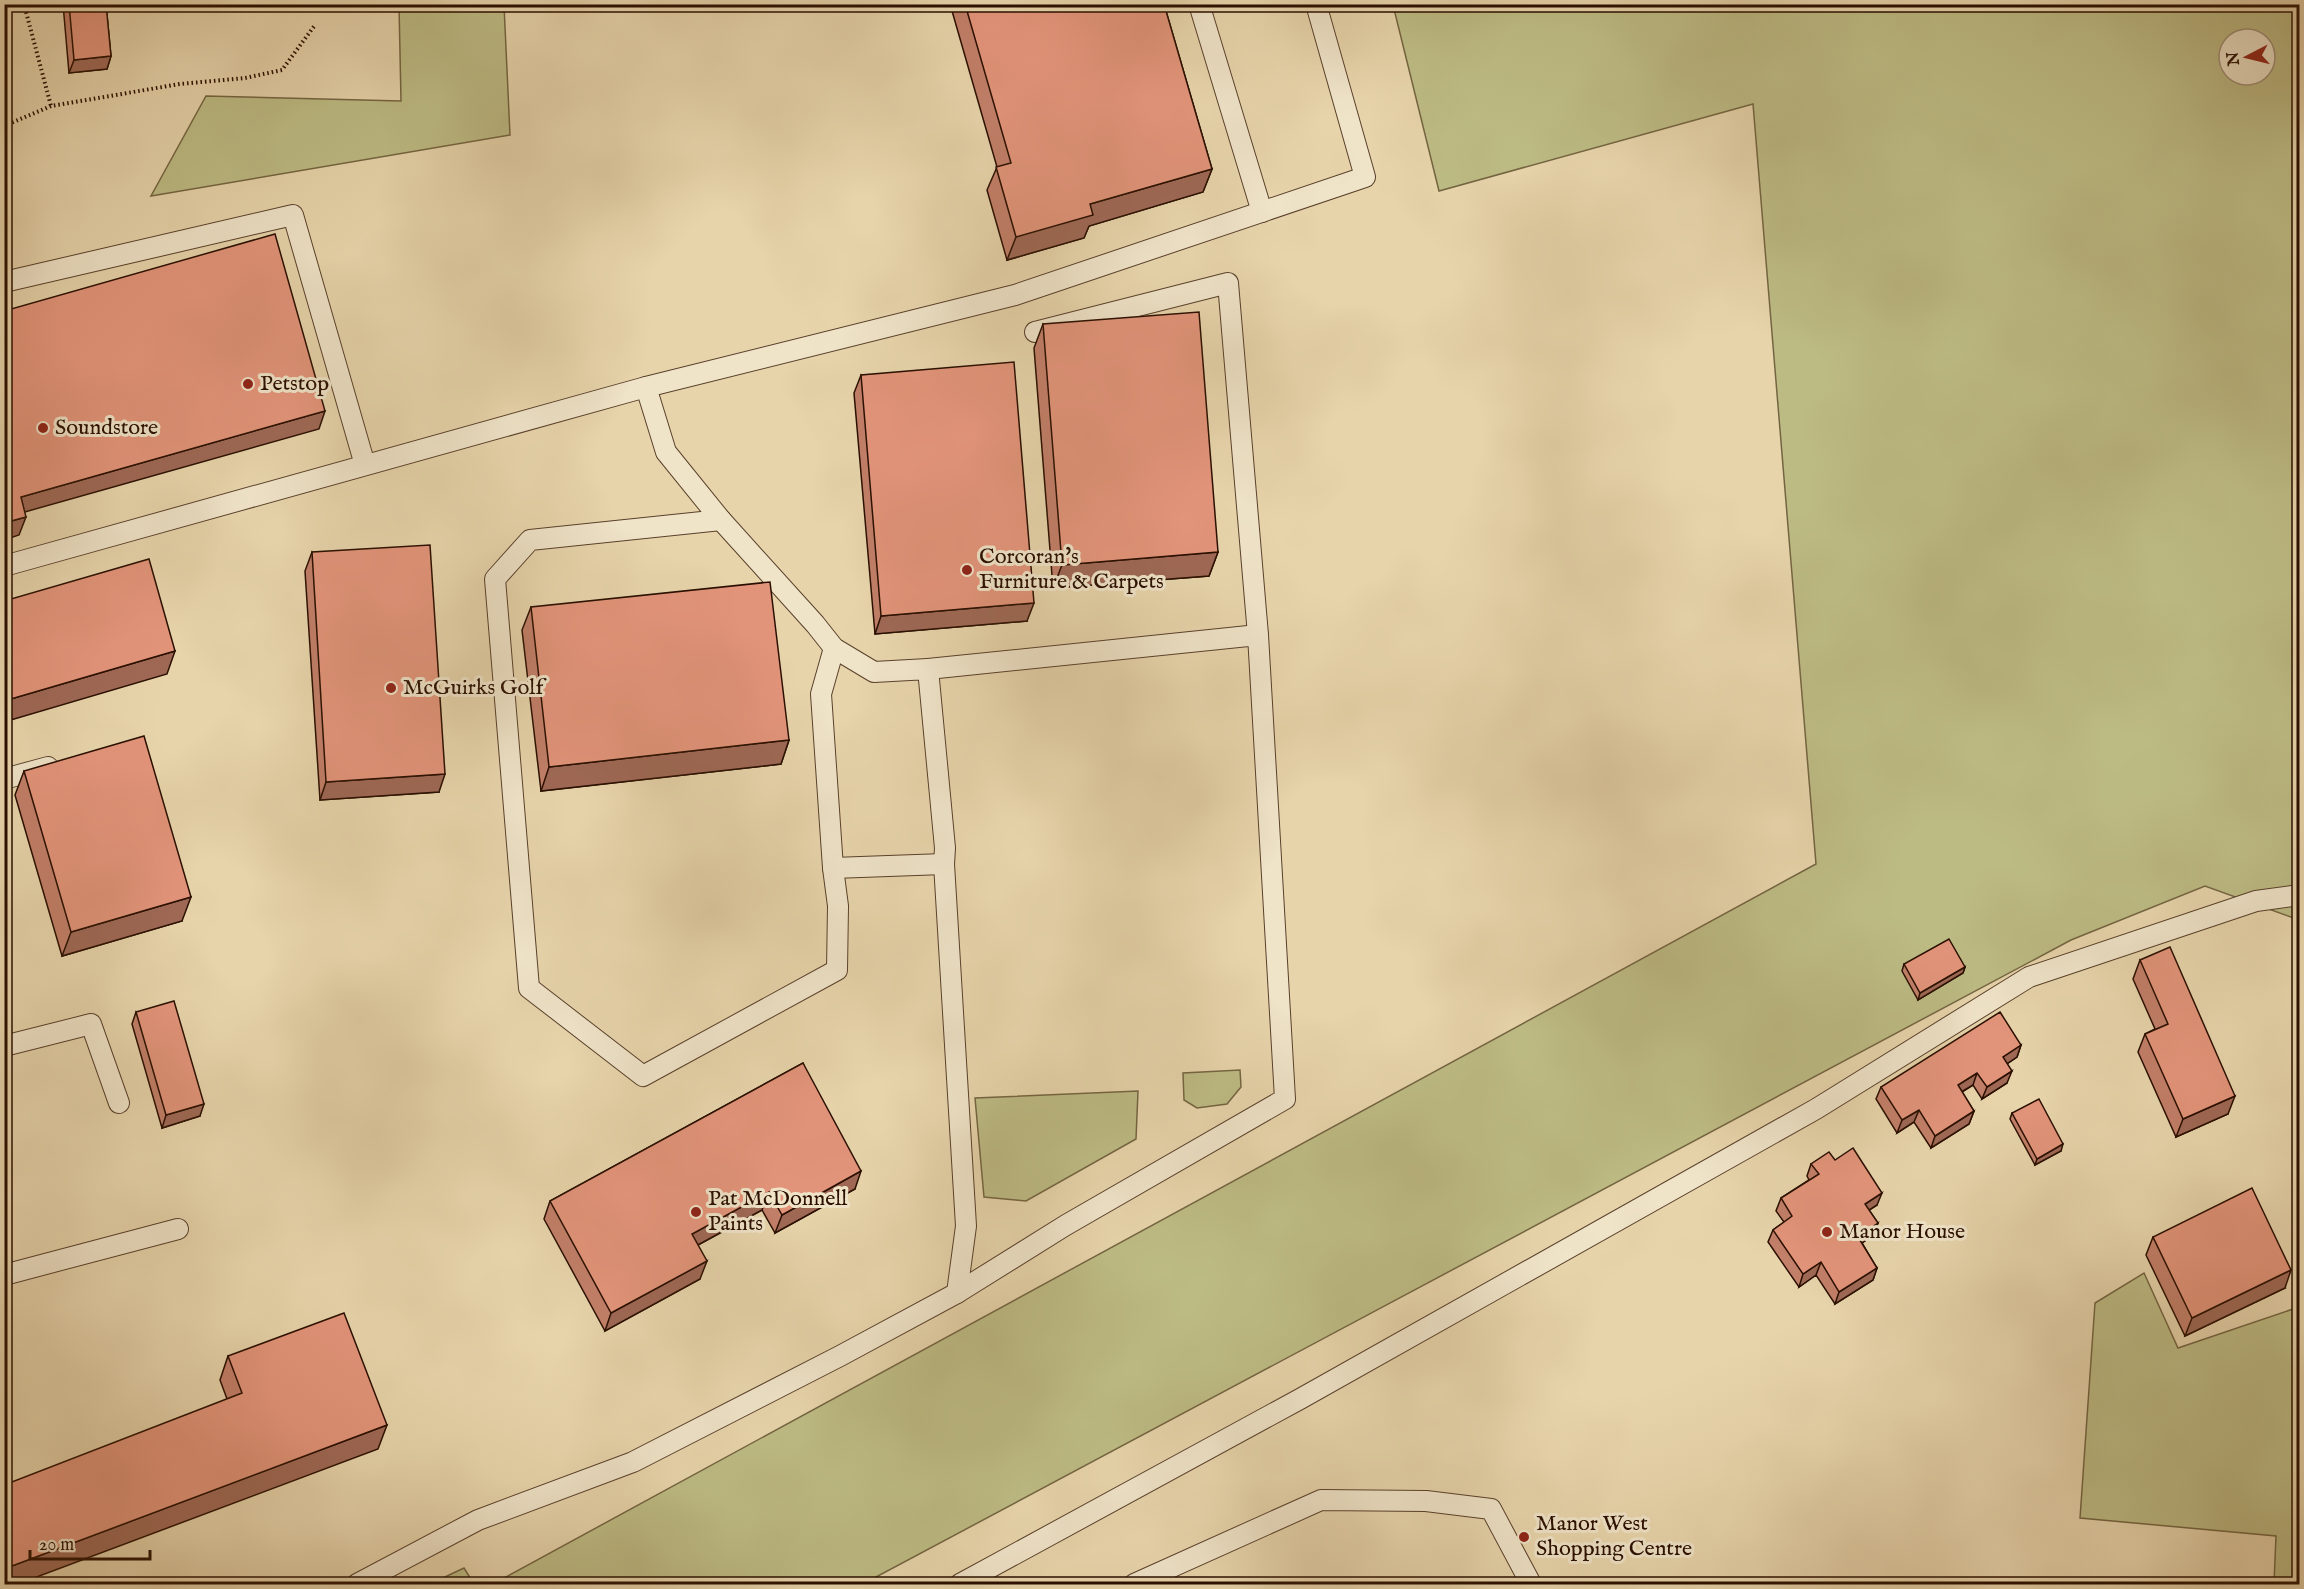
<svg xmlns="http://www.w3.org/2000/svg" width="2304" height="1589" font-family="'IM FELL English',serif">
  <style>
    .green { fill: #bdbb84; stroke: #746542; stroke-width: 1.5; fill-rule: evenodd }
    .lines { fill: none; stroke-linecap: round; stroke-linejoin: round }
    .service-casing { stroke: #59402b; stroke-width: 22 }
    .path { stroke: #2a0f00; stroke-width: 4; stroke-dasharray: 1.5 3; stroke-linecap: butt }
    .service { stroke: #efe3c8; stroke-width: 20 }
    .wall { fill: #c27f69; stroke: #2a0f00; stroke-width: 1.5 }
    .shaded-wall { fill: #9e6855; stroke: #2a0f00; stroke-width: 1.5 }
    .building { fill: #e2947a; stroke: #2a0f00; stroke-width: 1.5 }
    .poi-dot { fill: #8f2418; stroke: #efe3c8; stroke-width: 2 }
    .labels { text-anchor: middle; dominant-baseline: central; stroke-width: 6; stroke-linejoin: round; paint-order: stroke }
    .poi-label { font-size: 22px; fill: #2a0f00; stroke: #efe3c8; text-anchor: start }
  </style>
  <rect width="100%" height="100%" fill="#e7d4ab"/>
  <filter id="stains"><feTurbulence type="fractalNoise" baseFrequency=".00333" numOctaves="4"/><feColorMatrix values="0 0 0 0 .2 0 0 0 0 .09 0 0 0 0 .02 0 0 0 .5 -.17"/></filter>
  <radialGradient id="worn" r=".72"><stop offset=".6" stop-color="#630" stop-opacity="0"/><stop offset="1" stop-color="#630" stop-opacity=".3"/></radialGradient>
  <g class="green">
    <path d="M 399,5 L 504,5 L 510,135 L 151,196 L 206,96 L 401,101 Z"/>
    <path d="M 1393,5 L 2299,5 L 2299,920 L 2205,886 L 2071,940 L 863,1584 L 493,1584 L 1816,864 L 1753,104 L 1439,191 ZM 2229,39 L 2265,39 L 2265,75 L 2229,75 Z"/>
    <path d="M 1240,1070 L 1241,1087 L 1227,1104 L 1197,1108 L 1184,1100 L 1183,1073 Z"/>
    <path d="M 1138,1091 L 1136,1139 L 1026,1201 L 984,1197 L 975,1098 Z"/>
    <path d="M 2144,1273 L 2178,1348 L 2299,1307 L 2299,1584 L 2274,1584 L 2276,1536 L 2080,1518 L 2095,1303 Z"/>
    <path d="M 464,1568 L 474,1584 L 430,1584 Z"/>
  </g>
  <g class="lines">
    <g class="service-casing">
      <g id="service">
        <path d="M 1199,4 L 1262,212"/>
        <path d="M 4,282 L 293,215 L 365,465"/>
        <path d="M 1035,332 L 1228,283 L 1258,635"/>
        <path d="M 721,520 L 530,540 L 495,579 L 529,988 L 643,1076 L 837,970 L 838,906 L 833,868 L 821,694 L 834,648"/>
        <path d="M 4,566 L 646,387 L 1015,295 L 1365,177 L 1316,4"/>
        <path d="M 928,669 L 1258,635 L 1285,1099 L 1066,1225 L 957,1293"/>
        <path d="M 4,779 L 48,767"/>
        <path d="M 833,868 L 944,864"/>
        <path d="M 4,1046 L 91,1024 L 119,1103"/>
        <path d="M 4,1275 L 178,1229"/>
        <path d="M 357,1584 L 478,1520 L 633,1462 L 840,1356 L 957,1293 L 966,1226 L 944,864 L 945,848 L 928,669 L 874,672 L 834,648 L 815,624 L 721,520 L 666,452 L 646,387"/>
        <path d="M 960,1584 L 1300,1399 L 1816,1109 L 2029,977 L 2256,901 L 2300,895"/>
        <path d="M 1134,1584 L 1321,1500 L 1426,1501 L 1491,1509 L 1531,1584"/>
      </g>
    </g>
    <g class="path">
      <path d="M 25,8 L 51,106"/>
      <path d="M 4,126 L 51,106 L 180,84 L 245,78 L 282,70 L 315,25"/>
    </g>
    <use href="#service" class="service"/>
  </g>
  <g class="wall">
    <path d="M 63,4 L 106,4 L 111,56 L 107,69 L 69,73 Z"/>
    <path d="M 950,4 L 1164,4 L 1212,169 L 1203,192 L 1089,226 L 1084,238 L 1007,260 L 987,190 L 997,167 Z"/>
    <path d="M 1043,324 L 1218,552 L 1209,576 L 1053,588 L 1034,348 Z"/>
    <path d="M 861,375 L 1027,621 L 875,634 L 854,393 Z"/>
    <path d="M 312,552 L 439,792 L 320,800 L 305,571 Z"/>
    <path d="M 531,607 L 789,740 L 781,764 L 541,791 L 522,630 Z"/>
    <path d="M 24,771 L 182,921 L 62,956 L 15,795 Z"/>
    <path d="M 2140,960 L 2228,1114 L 2176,1137 L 2138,1052 L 2145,1034 L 2155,1029 L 2133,979 Z"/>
    <path d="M 1904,964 L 1965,967 L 1963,973 L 1918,1000 L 1902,971 Z"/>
    <path d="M 136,1012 L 200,1116 L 162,1128 L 132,1024 Z"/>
    <path d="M 2021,1045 L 2017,1057 L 2007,1064 L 2007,1083 L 1982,1099 L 1973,1085 L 1962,1092 L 1974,1111 L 1969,1124 L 1931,1148 L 1914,1122 L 1897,1133 L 1876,1099 L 1881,1087 Z"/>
    <path d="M 803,1063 L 855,1189 L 775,1233 L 762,1210 L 698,1245 L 700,1279 L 605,1331 L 544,1219 L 550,1201 Z"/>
    <path d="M 2012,1113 L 2061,1151 L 2035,1165 L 2010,1119 Z"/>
    <path d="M 1835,1160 L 1877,1205 L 1869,1210 L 1878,1223 L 1873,1235 L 1862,1243 L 1877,1268 L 1873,1280 L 1835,1304 L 1816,1275 L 1799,1287 L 1768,1242 L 1773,1230 L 1784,1222 L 1776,1211 L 1781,1198 L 1809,1180 L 1807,1176 L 1811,1164 Z"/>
    <path d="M 2153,1237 L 2285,1288 L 2185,1336 L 2146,1255 Z"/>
    <path d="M 228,1356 L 378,1449 L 227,1399 L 220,1380 Z"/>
  </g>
  <g class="shaded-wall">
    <path d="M 111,56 L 107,69 L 69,73 L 74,60 Z"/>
    <path d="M 1212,169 L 1203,192 L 1089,226 L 1084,238 L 1007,260 L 1016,237 L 1090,204 Z"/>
    <path d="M 325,411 L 319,429 L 14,515 L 21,497 Z"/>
    <path d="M 26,517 L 19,535 L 4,540 L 4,523 Z"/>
    <path d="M 1218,552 L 1209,576 L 1053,588 L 1062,565 Z"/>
    <path d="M 1034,603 L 1027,621 L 875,634 L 881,616 Z"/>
    <path d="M 175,651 L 167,674 L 4,722 L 4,701 Z"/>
    <path d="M 789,740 L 781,764 L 541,791 L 549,767 Z"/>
    <path d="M 445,774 L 439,792 L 320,800 L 326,782 Z"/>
    <path d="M 191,897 L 182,921 L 62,956 L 71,932 Z"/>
    <path d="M 1965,967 L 1963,973 L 1918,1000 L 1920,993 Z"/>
    <path d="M 2021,1045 L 2017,1057 L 1999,1069 L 2003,1057 Z"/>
    <path d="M 2012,1071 L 2007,1083 L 1982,1099 L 1987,1087 Z"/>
    <path d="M 1977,1073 L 1973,1085 L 1953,1097 L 1958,1085 Z"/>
    <path d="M 2235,1096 L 2228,1114 L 2176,1137 L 2183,1119 Z"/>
    <path d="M 204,1104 L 200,1116 L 162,1128 L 166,1115 Z"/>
    <path d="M 1919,1110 L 1914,1122 L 1897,1133 L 1902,1120 Z"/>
    <path d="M 1974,1111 L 1969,1124 L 1931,1148 L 1935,1136 Z"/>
    <path d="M 2063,1144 L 2061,1151 L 2035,1165 L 2037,1159 Z"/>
    <path d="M 861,1171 L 855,1189 L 775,1233 L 782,1215 Z"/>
    <path d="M 769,1192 L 762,1210 L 685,1252 L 692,1234 Z"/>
    <path d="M 1882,1193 L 1877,1205 L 1860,1216 L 1865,1204 Z"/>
    <path d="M 1878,1223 L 1873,1235 L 1854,1249 L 1858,1237 Z"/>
    <path d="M 707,1261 L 700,1279 L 605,1331 L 611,1313 Z"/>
    <path d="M 1821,1262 L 1816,1275 L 1799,1287 L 1803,1274 Z"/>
    <path d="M 1877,1268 L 1873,1280 L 1835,1304 L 1839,1292 Z"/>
    <path d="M 2291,1270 L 2285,1288 L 2185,1336 L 2192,1318 Z"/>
    <path d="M 387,1425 L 378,1449 L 18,1584 L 4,1584 L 4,1569 Z"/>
  </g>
  <g class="building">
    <path d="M 69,4 L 106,4 L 111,56 L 74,60 Z"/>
    <path d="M 965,4 L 1164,4 L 1212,169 L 1090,204 L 1093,215 L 1016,237 L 996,167 L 1011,163 Z"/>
    <path d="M 275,234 L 325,411 L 21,497 L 26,517 L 4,523 L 4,311 Z"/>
    <path d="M 1199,312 L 1218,552 L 1062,565 L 1043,324 Z"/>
    <path d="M 1014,362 L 1034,603 L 881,616 L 861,375 Z"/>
    <path d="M 430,545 L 445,774 L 326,782 L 312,552 Z"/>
    <path d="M 149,559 L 175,651 L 4,701 L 4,601 Z"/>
    <path d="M 770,582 L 789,740 L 549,767 L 531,607 Z"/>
    <path d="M 144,736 L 191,897 L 71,932 L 24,771 Z"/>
    <path d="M 1949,939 L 1965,967 L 1920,993 L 1904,964 Z"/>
    <path d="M 2170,947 L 2235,1096 L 2183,1119 L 2145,1034 L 2168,1024 L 2140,960 Z"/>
    <path d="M 174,1001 L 204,1104 L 166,1115 L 136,1012 Z"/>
    <path d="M 2000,1012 L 2021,1045 L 2003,1057 L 2012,1071 L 1987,1087 L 1977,1073 L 1958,1085 L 1974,1111 L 1935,1136 L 1919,1110 L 1902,1120 L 1881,1087 Z"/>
    <path d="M 803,1063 L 861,1171 L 782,1215 L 769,1192 L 692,1234 L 707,1261 L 611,1313 L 550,1201 Z"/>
    <path d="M 2039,1099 L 2063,1144 L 2037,1159 L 2012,1113 Z"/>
    <path d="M 1853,1148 L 1882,1193 L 1865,1204 L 1878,1223 L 1858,1237 L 1877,1268 L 1839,1292 L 1821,1262 L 1803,1274 L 1773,1230 L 1792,1216 L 1781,1198 L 1819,1174 L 1811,1164 L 1829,1152 L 1835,1160 Z"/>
    <path d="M 2252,1188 L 2291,1270 L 2192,1318 L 2153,1237 Z"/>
    <path d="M 344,1313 L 387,1425 L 4,1569 L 4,1485 L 242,1393 L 228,1356 Z"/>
  </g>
  <g class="poi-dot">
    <circle cx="248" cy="384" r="6"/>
    <circle cx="43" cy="428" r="6"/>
    <circle cx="967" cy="570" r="6"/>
    <circle cx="391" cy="688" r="6"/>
    <circle cx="696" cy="1212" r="6"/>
    <circle cx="1827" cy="1232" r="6"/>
    <circle cx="1524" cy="1537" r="6"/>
  </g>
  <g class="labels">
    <g class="poi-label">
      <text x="260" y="384">Petstop</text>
      <text x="55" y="428">Soundstore</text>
      <text x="979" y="557">Corcoran's<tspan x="979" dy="25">Furniture &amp; Carpets</tspan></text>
      <text x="403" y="688">McGuirks Golf</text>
      <text x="708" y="1199">Pat McDonnell<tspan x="708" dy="25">Paints</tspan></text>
      <text x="1839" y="1232">Manor House</text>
      <text x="1536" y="1524">Manor West<tspan x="1536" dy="25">Shopping Centre</tspan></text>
    </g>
  </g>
  <rect width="2304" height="1589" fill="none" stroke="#e7d4ab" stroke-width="24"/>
  <rect x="6" y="6" width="2292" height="1577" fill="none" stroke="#2a0f00" stroke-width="3"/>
  <rect x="12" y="12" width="2280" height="1565" fill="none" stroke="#2a0f00" stroke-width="1.5"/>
  <g transform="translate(2247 57) rotate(263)"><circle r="28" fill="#efe3c8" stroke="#a08e78" stroke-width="1.5"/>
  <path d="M0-4.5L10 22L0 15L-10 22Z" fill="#8f2418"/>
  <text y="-9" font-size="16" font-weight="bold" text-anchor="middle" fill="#2a0f00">N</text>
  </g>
  <path d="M30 1550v9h120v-9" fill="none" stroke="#2a0f00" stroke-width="3"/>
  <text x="39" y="1550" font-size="18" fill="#2a0f00" stroke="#efe3c8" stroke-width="4.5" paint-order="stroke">20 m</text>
  <rect width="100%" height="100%" filter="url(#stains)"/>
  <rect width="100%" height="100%" fill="url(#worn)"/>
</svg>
